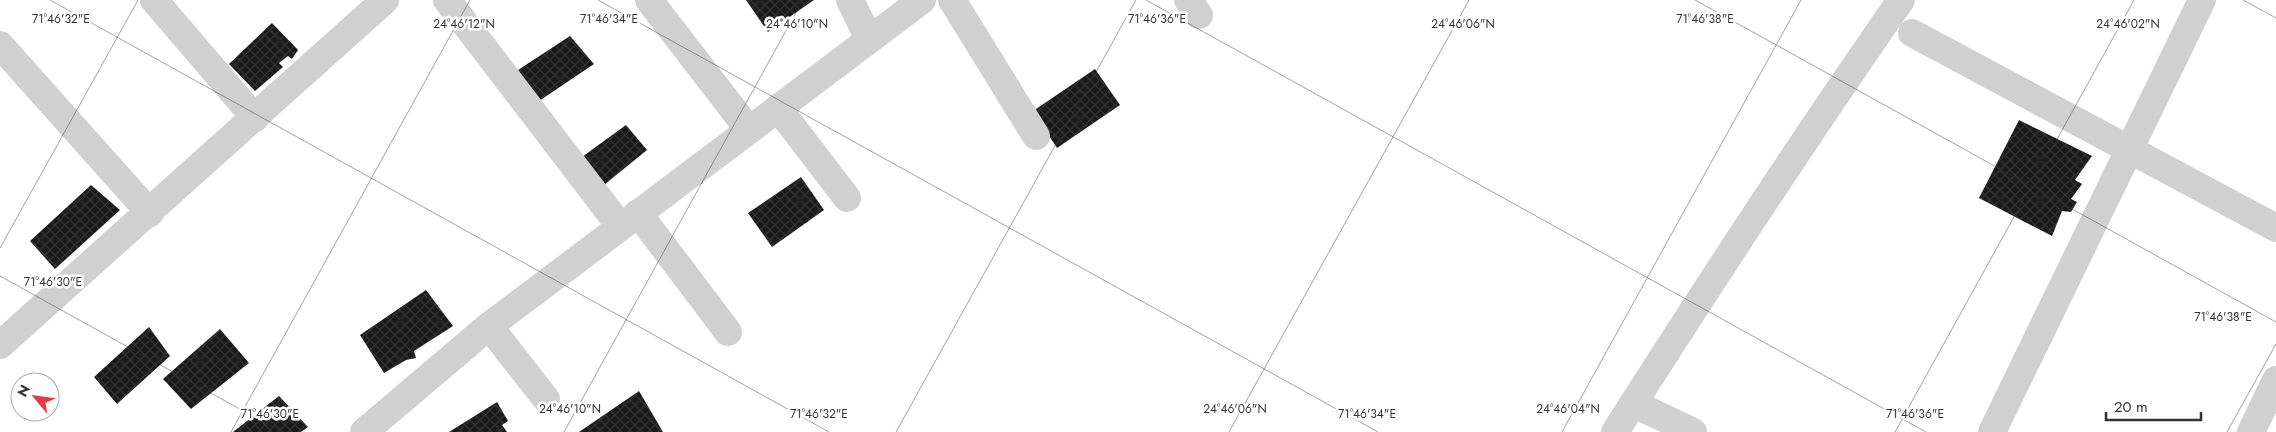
<svg xmlns="http://www.w3.org/2000/svg" width="2276" height="432" font-family="Jost,sans-serif">
  <style>
    .building { fill: url(#building-cross-hatch) }
    .lines { fill: none; stroke-linecap: round; stroke-linejoin: round }
    .minor { stroke: #d0d0d0; stroke-width: 28 }
    .ticks { fill: none; stroke: #333; stroke-width: 1; stroke-opacity: 0.45 }
    .ticks-label { font-size: 12px; text-anchor: middle; fill: #333; stroke: #fff; stroke-width: 5; stroke-linejoin: round; paint-order: stroke }
  </style>
  <defs>
    <pattern id="building-cross-hatch" width="8" height="8" patternUnits="userSpaceOnUse" patternTransform="scale(1.25)"><rect width="8" height="8" fill="#1a1a1a"/><path d="M0 0l8 8M0 8l8-8" fill="none" stroke="#333"/></pattern>
  </defs>
  <rect width="100%" height="100%" fill="#fff"/>
  <g class="building">
    <path d="M 746,0 L 814,0 L 768,32 Z"/>
    <path d="M 272,23 L 298,50 L 292,59 L 288,56 L 279,63 L 283,67 L 255,91 L 229,64 Z"/>
    <path d="M 570,36 L 594,64 L 539,101 L 518,70 Z"/>
    <path d="M 1095,69 L 1120,105 L 1057,148 L 1036,116 L 1036,109 Z"/>
    <path d="M 2019,120 L 2092,156 L 2075,180 L 2082,184 L 2071,199 L 2077,202 L 2071,212 L 2062,211 L 2052,236 L 1979,198 Z"/>
    <path d="M 626,125 L 647,150 L 604,185 L 582,157 Z"/>
    <path d="M 801,177 L 824,210 L 772,247 L 748,213 Z"/>
    <path d="M 91,185 L 120,210 L 55,269 L 30,241 Z"/>
    <path d="M 426,290 L 453,326 L 414,351 L 416,358 L 406,360 L 384,373 L 360,335 Z"/>
    <path d="M 149,327 L 170,356 L 117,404 L 94,377 Z"/>
    <path d="M 220,329 L 249,363 L 191,409 L 163,379 Z"/>
    <path d="M 639,391 L 663,432 L 579,432 Z"/>
    <path d="M 279,396 L 308,427 L 301,432 L 233,432 Z"/>
    <path d="M 497,402 L 508,421 L 502,425 L 507,432 L 449,432 Z"/>
  </g>
  <g class="lines">
    <g class="minor">
      <path d="M 154,0 L 255,118"/>
      <path d="M 447,0 L 620,226"/>
      <path d="M 649,0 L 749,130"/>
      <path d="M 850,0 L 869,39"/>
      <path d="M 952,0 L 1036,136"/>
      <path d="M 1188,0 L 1199,15"/>
      <path d="M 1912,33 L 2276,228"/>
      <path d="M 0,45 L 150,213"/>
      <path d="M 778,108 L 847,198"/>
      <path d="M 638,213 L 728,332"/>
      <path d="M 489,326 L 546,399"/>
      <path d="M 0,345 L 385,0"/>
      <path d="M 1647,410 L 1693,432"/>
      <path d="M 364,432 L 489,326 L 922,0"/>
      <path d="M 1615,432 C 1708,286 1802,142 1901,0"/>
      <path d="M 1992,432 L 2202,0"/>
      <path d="M 2251,432 L 2276,380"/>
    </g>
  </g>
  <path class="ticks" d="M 50,0 L 829,432M 598,0 L 1378,432M 1146,0 L 1926,432M 1695,0 L 2276,322M 2243,0 L 2276,18M 0,248 L 138,0M 0,276 L 281,432M 231,432 L 470,0M 564,432 L 803,0M 896,432 L 1136,0M 1229,432 L 1469,0M 1562,432 L 1801,0M 1895,432 L 2134,0M 2227,432 L 2276,344"/>
  <g class="ticks-label">
    <text x="61" y="23">71°46'32"E</text>
    <text x="609" y="23">71°46'34"E</text>
    <text x="1157" y="23">71°46'36"E</text>
    <text x="1705" y="23">71°46'38"E</text>
    <text x="1463" y="28">24°46'06"N</text>
    <text x="464" y="28">24°46'12"N</text>
    <text x="797" y="28">24°46'10"N</text>
    <text x="2128" y="28">24°46'02"N</text>
    <text x="53" y="286">71°46'30"E</text>
    <text x="2223" y="321">71°46'38"E</text>
    <text x="570" y="413">24°46'10"N</text>
    <text x="1235" y="413">24°46'06"N</text>
    <text x="1568" y="413">24°46'04"N</text>
    <text x="270" y="418">71°46'30"E</text>
    <text x="819" y="418">71°46'32"E</text>
    <text x="1367" y="418">71°46'34"E</text>
    <text x="1915" y="418">71°46'36"E</text>
  </g>
  <g transform="translate(35 397) rotate(299)"><circle r="24" fill="#ffffff" stroke="#adadad"/>
  <path d="M0-4L9 19L0 12L-9 19Z" fill="#e63946"/>
  <text y="-8" font-size="14" font-weight="bold" text-anchor="middle" fill="#333333">N</text>
  </g>
  <path d="M2106 412v8h95v-8" fill="none" stroke="#333333" stroke-width="2.5"/>
  <text x="2114" y="412" font-size="15" fill="#333333" stroke="#ffffff" stroke-width="4" paint-order="stroke">20 m</text>
</svg>
